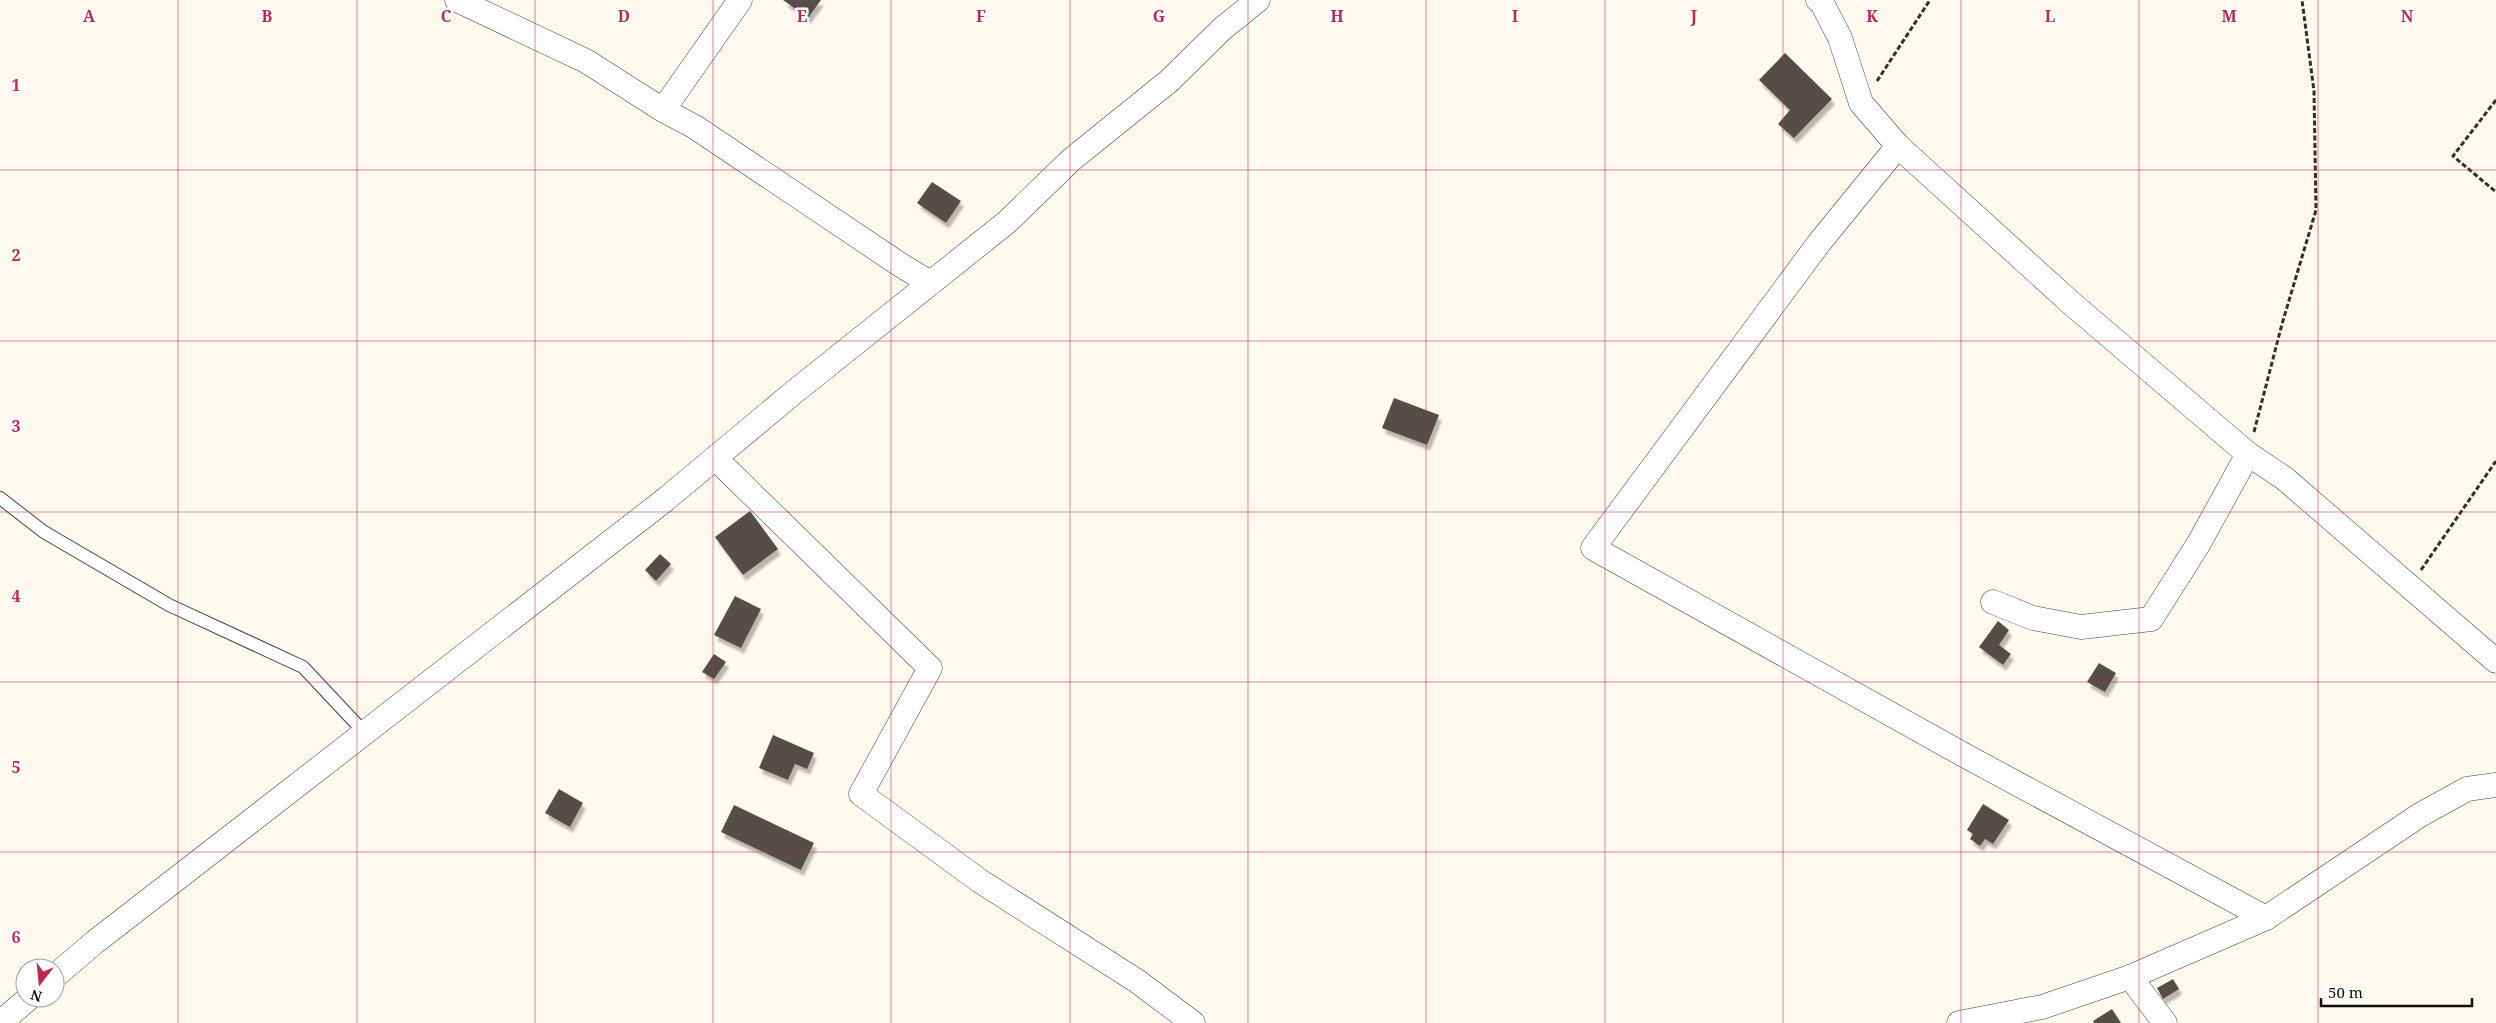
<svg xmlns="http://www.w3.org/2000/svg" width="2496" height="1023" font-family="'Noto Serif',serif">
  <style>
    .building { fill: #574d4b; filter: url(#shadow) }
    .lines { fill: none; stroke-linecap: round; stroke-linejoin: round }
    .lane-casing { stroke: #414141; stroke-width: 14 }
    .street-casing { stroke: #414141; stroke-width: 25 }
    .path { stroke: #303030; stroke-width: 3; stroke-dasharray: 5 2.5; stroke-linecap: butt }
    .lane { stroke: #fff; stroke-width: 12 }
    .street { stroke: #fff; stroke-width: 24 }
    .grid { fill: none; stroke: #bd284d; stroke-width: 1; stroke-opacity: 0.55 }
    .grid-label { font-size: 16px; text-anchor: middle; font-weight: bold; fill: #bd284d; stroke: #fff; stroke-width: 5; stroke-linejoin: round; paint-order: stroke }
  </style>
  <defs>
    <filter id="shadow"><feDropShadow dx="3" dy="5.5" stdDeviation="1" flood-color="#0004"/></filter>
  </defs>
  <rect width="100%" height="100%" fill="#fff9f0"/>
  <g class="building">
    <path d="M 783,0 L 821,0 L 808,18 Z"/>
    <path d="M 1785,53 L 1832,99 L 1794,138 L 1778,124 L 1790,110 L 1759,80 Z"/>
    <path d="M 932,182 L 961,201 L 946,223 L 917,203 Z"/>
    <path d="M 1394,398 L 1439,415 L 1427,445 L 1382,428 Z"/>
    <path d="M 750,511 L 778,549 L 743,575 L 715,537 Z"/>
    <path d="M 660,554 L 671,564 L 656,581 L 645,570 Z"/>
    <path d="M 735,596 L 761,609 L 741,648 L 714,635 Z"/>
    <path d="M 1998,621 L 2009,630 L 1999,645 L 2011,654 L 2003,665 L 1979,647 Z"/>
    <path d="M 714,654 L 726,662 L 714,679 L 702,672 Z"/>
    <path d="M 2099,663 L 2116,673 L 2105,692 L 2087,682 Z"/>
    <path d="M 773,735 L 814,753 L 807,769 L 795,764 L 788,780 L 759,768 Z"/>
    <path d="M 559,789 L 583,803 L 570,827 L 545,813 Z"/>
    <path d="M 1983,804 L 2009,820 L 1993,844 L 1985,839 L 1980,846 L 1970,839 L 1973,834 L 1967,830 Z"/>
    <path d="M 734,805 L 814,843 L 801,870 L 721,832 Z"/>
    <path d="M 2173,979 L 2179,989 L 2163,999 L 2157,988 Z"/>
    <path d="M 2112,1009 L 2121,1023 L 2094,1023 L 2093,1021 Z"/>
  </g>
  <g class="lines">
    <g class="lane-casing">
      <path id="lane" d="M 0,498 L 44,532 L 169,605 L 303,667 L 364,732"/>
    </g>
    <g class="street-casing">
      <g id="street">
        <path d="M 457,0 L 586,61 L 663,110 L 695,127 L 896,262 L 930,283"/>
        <path d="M 1818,0 L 1822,3 L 1840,38 L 1861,103 L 1898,146 L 2071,303 L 2248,454 L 2284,478 L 2496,661"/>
        <path d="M 663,110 L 740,0"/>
        <path d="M 1898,146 L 1819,243 L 1593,548 L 1964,755 L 2266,918"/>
        <path d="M 715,458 L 930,668 L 861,794 L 980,881 L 1137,981 L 1193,1023"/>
        <path d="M 1993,602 L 2033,618 L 2081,627 L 2151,619 L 2199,543 L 2248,454"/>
        <path d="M 55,976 L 95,942 L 666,499 L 793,393 L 1007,222 L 1071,160 L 1169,81 L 1222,29 L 1258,0"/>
        <path d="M 2130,977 L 2165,1023"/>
        <path d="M 0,1023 L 29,998"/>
        <path d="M 1959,1023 L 2042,1007 L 2130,977 L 2266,918 L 2420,815 L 2467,789 L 2496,785"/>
      </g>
    </g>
    <g class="path">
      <path d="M 1877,81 L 1930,0"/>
      <path d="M 2496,100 L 2453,156 L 2496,192"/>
      <path d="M 2254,432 L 2282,324 L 2316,210 L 2314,91 L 2302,0"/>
      <path d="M 2421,570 L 2496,461"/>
    </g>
    <use href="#lane" class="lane"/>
    <use href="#street" class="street"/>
  </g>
  <path class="grid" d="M 178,0 L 178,1023M 357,0 L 357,1023M 535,0 L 535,1023M 713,0 L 713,1023M 891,0 L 891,1023M 1070,0 L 1070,1023M 1248,0 L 1248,1023M 1426,0 L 1426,1023M 1605,0 L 1605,1023M 1783,0 L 1783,1023M 1961,0 L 1961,1023M 2139,0 L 2139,1023M 2318,0 L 2318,1023M 0,170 L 2496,170M 0,341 L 2496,341M 0,512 L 2496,512M 0,682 L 2496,682M 0,852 L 2496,852"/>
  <g class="grid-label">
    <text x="89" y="22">A</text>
    <text x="267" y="22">B</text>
    <text x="446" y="22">C</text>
    <text x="624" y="22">D</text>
    <text x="802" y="22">E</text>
    <text x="981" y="22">F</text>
    <text x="1159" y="22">G</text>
    <text x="1337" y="22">H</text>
    <text x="1515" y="22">I</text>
    <text x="1694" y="22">J</text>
    <text x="1872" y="22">K</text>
    <text x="2050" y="22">L</text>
    <text x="2229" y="22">M</text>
    <text x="2407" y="22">N</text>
    <text x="16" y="91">1</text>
    <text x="16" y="261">2</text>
    <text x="16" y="432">3</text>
    <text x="16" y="602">4</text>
    <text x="16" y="773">5</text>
    <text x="16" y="943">6</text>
  </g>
  <g transform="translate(40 983) rotate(196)"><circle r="24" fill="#ffffff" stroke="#9f9f9f"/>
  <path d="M0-4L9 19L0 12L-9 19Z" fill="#bd284d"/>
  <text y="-8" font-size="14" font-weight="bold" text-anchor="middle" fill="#0e0e0e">N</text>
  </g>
  <path d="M2321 998v8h151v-8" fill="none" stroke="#0e0e0e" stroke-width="2.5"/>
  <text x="2328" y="998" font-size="15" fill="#0e0e0e" stroke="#ffffff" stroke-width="4" paint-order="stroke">50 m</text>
</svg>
